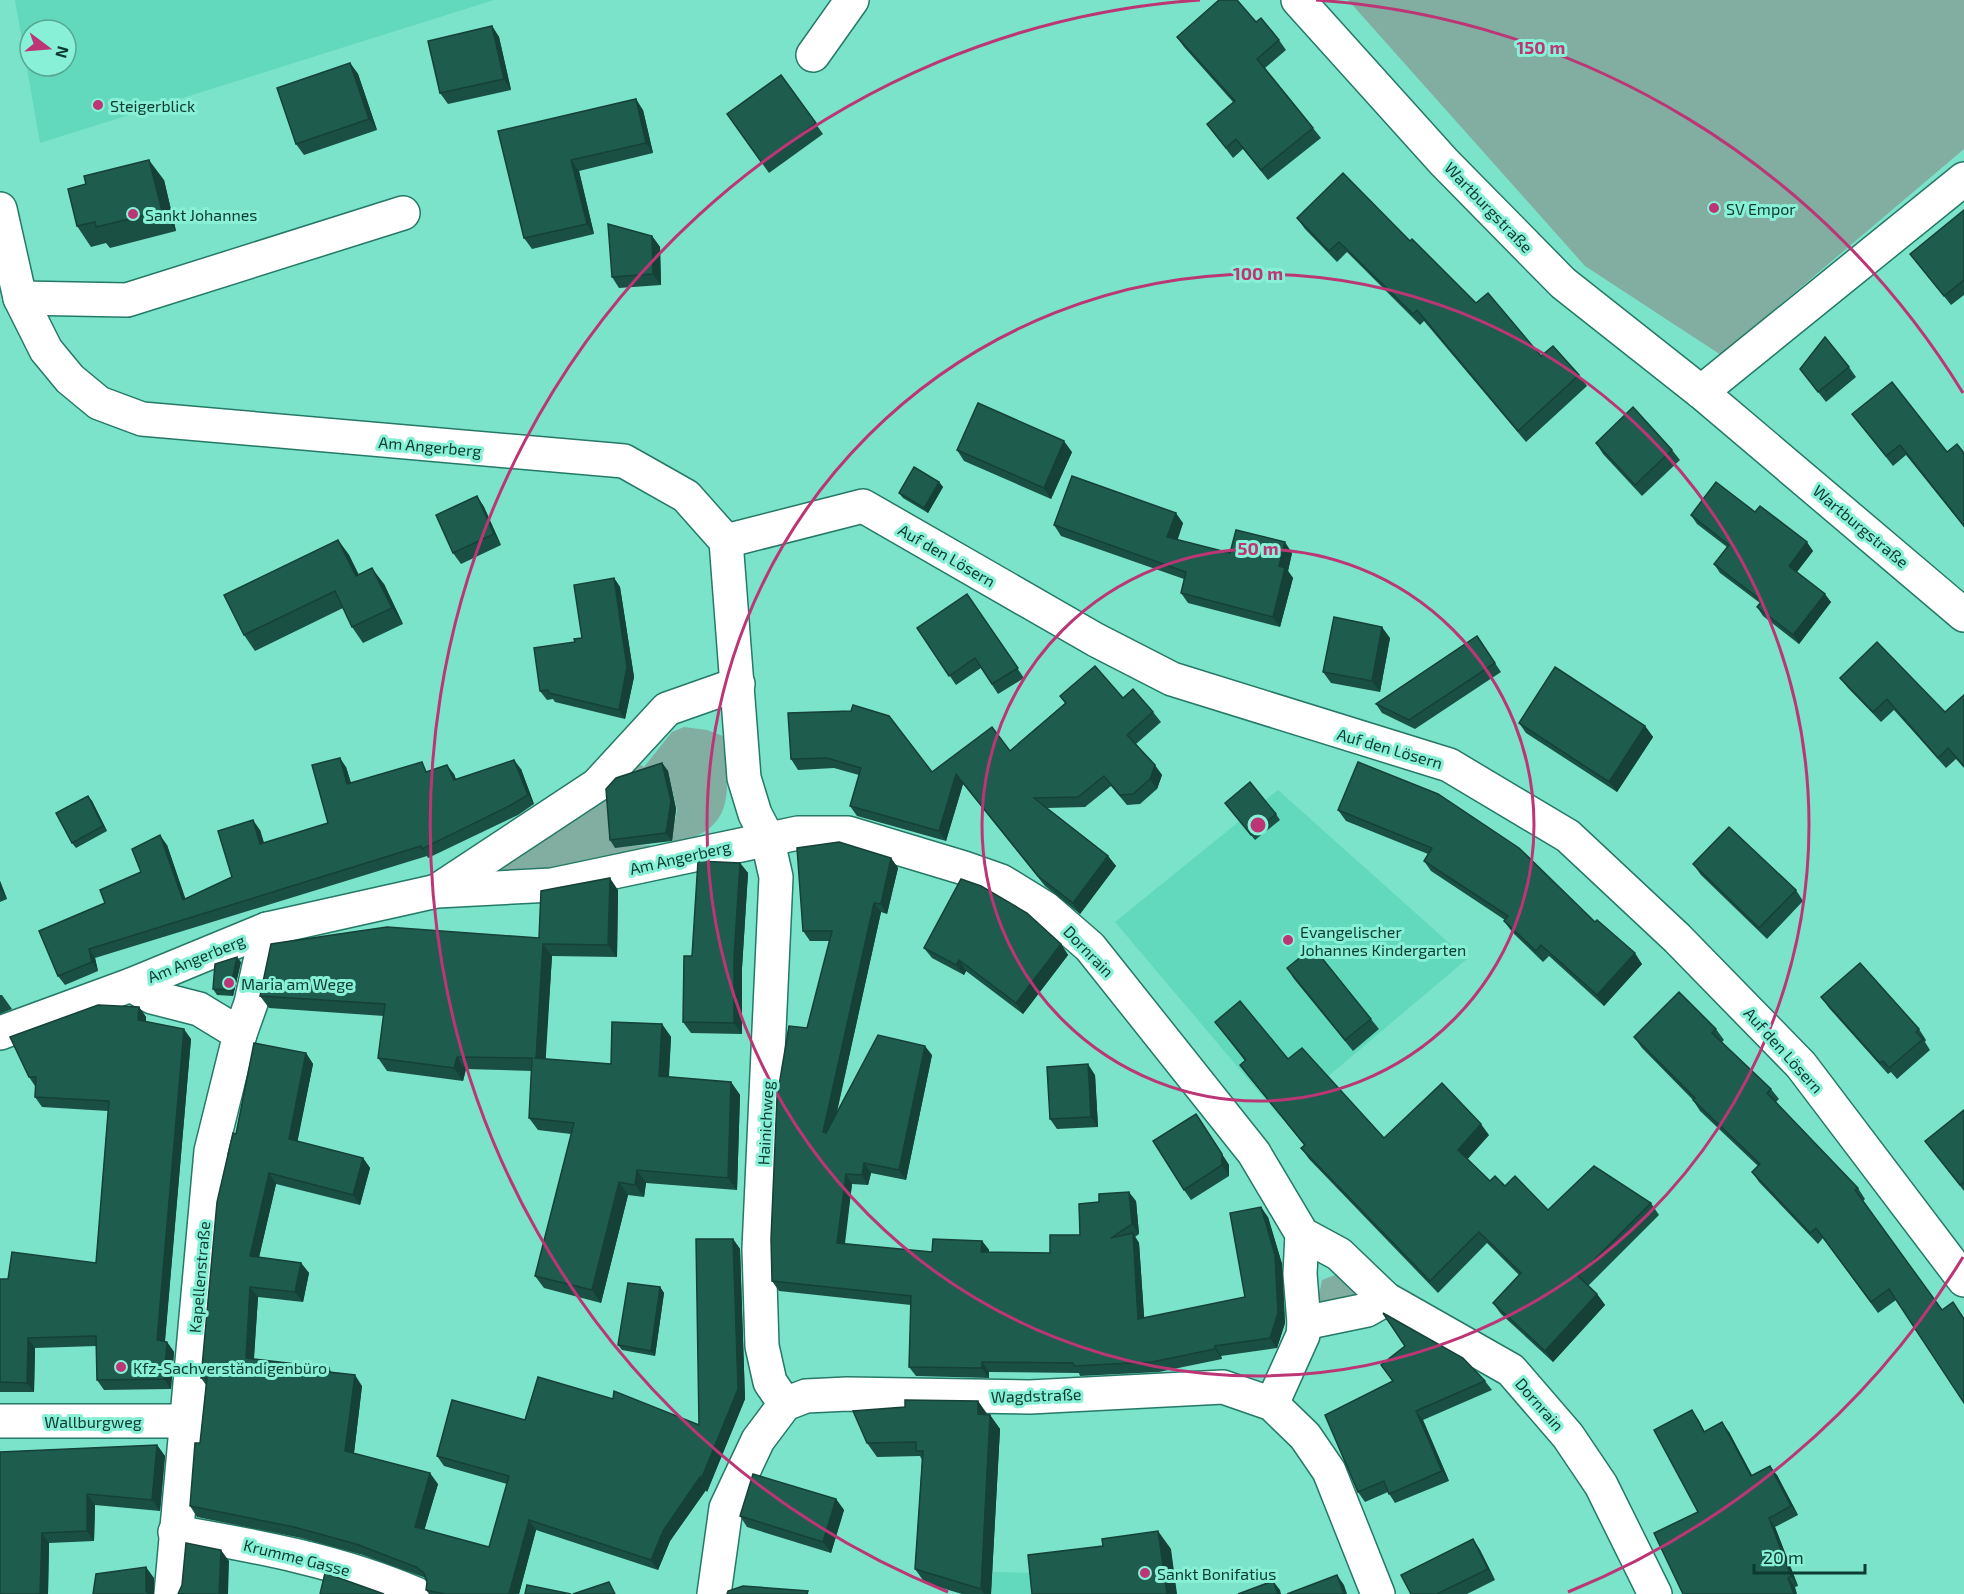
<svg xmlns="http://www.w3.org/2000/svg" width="1964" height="1594" font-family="'Exo 2',sans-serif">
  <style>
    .built { fill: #62d9bd; fill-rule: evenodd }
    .green { fill: #81aea1 }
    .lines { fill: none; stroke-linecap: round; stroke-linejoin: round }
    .minor-casing { stroke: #257966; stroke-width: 36 }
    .minor { stroke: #fff; stroke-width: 33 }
    .wall { fill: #1a5043 }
    .shaded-wall { fill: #154137 }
    .building { fill: #1e5d4e; stroke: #154137; stroke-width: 1.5 }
    .ring { fill: none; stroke: #bc3676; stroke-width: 3 }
    .poi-dot { fill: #bc3676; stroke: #88f0d6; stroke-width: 2 }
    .labels { text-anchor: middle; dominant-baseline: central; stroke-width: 6; stroke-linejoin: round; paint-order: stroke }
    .poi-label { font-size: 16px; fill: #0c3b31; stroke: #88f0d6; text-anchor: start }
    .street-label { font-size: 16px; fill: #0c3b31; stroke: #88f0d6 }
    .centre { fill: #bc3676; stroke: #88f0d6; stroke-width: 3 }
    .ring-label { font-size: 18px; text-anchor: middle; font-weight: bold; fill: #bc3676; stroke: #88f0d6; stroke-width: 6; stroke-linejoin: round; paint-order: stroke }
  </style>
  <rect width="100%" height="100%" fill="#7be3c9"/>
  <g class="built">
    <path d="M 15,0 L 494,0 L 40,143 ZM 30,30 L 66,30 L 66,66 L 30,66 Z"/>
    <path d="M 1278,790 L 1467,959 L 1280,1117 L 1115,922 Z"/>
    <path d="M 992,1572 L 1040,1573 L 1042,1594 L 991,1594 Z"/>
  </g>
  <g class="green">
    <path d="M 1348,0 L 1964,0 L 1964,149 L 1721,355 L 1585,266 Z"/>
    <path d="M 684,727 L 707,730 L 723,736 C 725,772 738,813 702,833 C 692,839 683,842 671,843 L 677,810 L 668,771 L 615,847 L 650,845 L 650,852 L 526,875 L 485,873 L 559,831 L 591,807 L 637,763 L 644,767 L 672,732 Z"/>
    <path d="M 1343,1272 L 1357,1294 L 1350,1301 L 1321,1308 L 1318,1300 L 1322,1280 Z"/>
  </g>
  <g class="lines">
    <g class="minor-casing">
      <g id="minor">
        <path d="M 1298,0 L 1444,162 L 1563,283 L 1701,392 L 1964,615"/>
        <path d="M 813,55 L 852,0"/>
        <path d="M 0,209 L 20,298 L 46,350 L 70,379 L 99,403 L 142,419 L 624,461 L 686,496 L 726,541 L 744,778 L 755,814 L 767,837 L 776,877 L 759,1249 L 762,1346 L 770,1382 L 785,1404"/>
        <path d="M 20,298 L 127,300 L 403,213"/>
        <path d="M 1701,392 L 1964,179"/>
        <path d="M 726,541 L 863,506 L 1096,640 L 1172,679 L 1449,765 L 1568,836 L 1677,938 L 1801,1065 L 1964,1280"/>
        <path d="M 438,890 L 597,785 L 667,709 L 738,684"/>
        <path d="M 131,985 L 152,997 L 199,1009 L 240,1034"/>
        <path d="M 0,1033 L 131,985 L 267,929 L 437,891 L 552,885 L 798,833 L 848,833 L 964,868 L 1001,881 L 1045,908 L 1090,947 L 1254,1153 L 1302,1234 L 1339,1254 L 1386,1299 L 1511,1370 L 1568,1436 L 1601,1485 L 1655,1594"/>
        <path d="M 1304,1323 L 1367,1310 L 1386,1299"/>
        <path d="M 1272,1404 L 1303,1335 L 1304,1323 L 1300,1274 L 1302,1234"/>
        <path d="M 0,1421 L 186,1421"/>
        <path d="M 175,1532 C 257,1546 339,1561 416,1594"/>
        <path d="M 171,1594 L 211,1151 L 240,1034 L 251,1003 L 267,929"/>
        <path d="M 714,1594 L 726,1508 L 758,1440 L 785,1404 L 806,1396 L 847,1394 L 1030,1397 L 1223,1387 L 1272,1404 L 1305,1436 L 1329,1471 L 1378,1594"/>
      </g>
    </g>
    <use href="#minor" class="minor"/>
  </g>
  <g class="wall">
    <path d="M 1256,22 L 1279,40 L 1286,50 L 1265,68 L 1321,138 L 1268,180 L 1243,149 L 1233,158 L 1207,124 L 1233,102 L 1184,47 L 1177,37 Z"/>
    <path d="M 492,26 L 499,37 L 511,90 L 448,104 L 440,93 Z"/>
    <path d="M 350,63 L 358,74 L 377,130 L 304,155 L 296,144 Z"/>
    <path d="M 781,75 L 823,134 L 769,173 L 727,114 Z"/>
    <path d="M 643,110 L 653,153 L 579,171 L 594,234 L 532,249 L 524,238 L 498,131 Z"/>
    <path d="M 164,180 L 176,231 L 110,248 L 106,243 L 91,247 L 77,226 Z"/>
    <path d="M 1964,210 L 1964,295 L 1951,305 L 1910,254 Z"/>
    <path d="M 1297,218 L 1410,241 L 1476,303 L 1541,356 L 1579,375 L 1587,386 L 1526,442 L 1424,321 L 1420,325 L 1347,252 L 1337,262 L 1305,229 Z"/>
    <path d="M 652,236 L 660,247 L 661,285 L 619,288 L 612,277 Z"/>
    <path d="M 1849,367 L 1856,377 L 1826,402 L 1800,369 Z"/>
    <path d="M 1852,414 L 1947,452 L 1964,453 L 1964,527 L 1906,455 L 1893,466 Z"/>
    <path d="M 1596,443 L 1672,450 L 1680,460 L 1642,496 L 1603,454 Z"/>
    <path d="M 957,450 L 1072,452 L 1051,499 L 964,461 Z"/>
    <path d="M 939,482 L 943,487 L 928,513 L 903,498 L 899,493 Z"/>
    <path d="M 477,496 L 484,507 L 501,545 L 461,564 L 453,553 Z"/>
    <path d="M 1755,512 L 1813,551 L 1797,572 L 1831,602 L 1799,644 L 1763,616 L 1757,607 L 1760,603 L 1720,573 L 1714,564 L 1727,547 L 1697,524 L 1691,515 Z"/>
    <path d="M 1183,523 L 1177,540 L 1230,553 L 1292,553 L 1288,571 L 1293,578 L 1280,627 L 1188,603 L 1181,593 L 1184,579 L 1061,536 L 1054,525 Z"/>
    <path d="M 338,540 L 349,555 L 359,575 L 384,584 L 403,624 L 363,643 L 352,627 L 343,608 L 255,651 L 244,635 Z"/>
    <path d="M 614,578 L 620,587 L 634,677 L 625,719 L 555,702 L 553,699 L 547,700 L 540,691 L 575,642 L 582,638 Z"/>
    <path d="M 967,594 L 1024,678 L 998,694 L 981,668 L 956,685 L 917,628 Z"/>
    <path d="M 1477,636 L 1501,672 L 1415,729 L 1382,713 L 1376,704 Z"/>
    <path d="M 1390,638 L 1380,692 L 1331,683 L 1323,672 Z"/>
    <path d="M 1840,678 L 1945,712 L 1964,695 L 1964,768 L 1956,759 L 1946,768 L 1894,710 L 1881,722 L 1848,688 Z"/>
    <path d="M 1060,696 L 1123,698 L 1153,712 L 1161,722 L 1136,744 L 1162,775 L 1157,789 L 1140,804 L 1127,805 L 1111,786 L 1085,807 L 1047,808 L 1108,856 L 1116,866 L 1080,914 L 1045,886 L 963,784 L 946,841 L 857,816 L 850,806 L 859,775 L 834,768 L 798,770 L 791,759 L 788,713 L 932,772 L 1010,751 L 1065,703 Z"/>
    <path d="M 1519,723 L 1645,726 L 1653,737 L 1617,792 L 1526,733 Z"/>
    <path d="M 1358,762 L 1595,922 L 1642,964 L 1604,1006 L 1549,956 L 1543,962 L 1512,932 L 1504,921 L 1505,920 L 1431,871 L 1424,861 L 1428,854 L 1346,821 L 1338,810 Z"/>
    <path d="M 662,763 L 668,771 L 676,809 L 672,841 L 615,848 L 610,840 Z"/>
    <path d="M 346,767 L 351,783 L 429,771 L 454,774 L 456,780 L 521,769 L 534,804 L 518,815 L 428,858 L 427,856 L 95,958 L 98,971 L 65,985 L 58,976 L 105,903 L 141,872 L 167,845 L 185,899 L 232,877 L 260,830 L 264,843 L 328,823 Z"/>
    <path d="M 88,796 L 92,801 L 107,831 L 76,848 L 72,843 Z"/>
    <path d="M 1225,803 L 1276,814 L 1280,820 L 1255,840 Z"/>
    <path d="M 891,858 L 898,868 L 887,914 L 881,912 L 837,1112 L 932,1055 L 906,1180 L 871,1173 L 868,1185 L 852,1184 L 845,1244 L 932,1252 L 982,1241 L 989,1250 L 989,1252 L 1050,1253 L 1136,1201 L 1139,1234 L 1135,1237 L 1139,1243 L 1144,1318 L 1245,1297 L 1268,1217 L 1282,1264 L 1285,1323 L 1277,1348 L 1221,1356 L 1222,1359 L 1159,1372 L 1080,1376 L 1079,1373 L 989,1372 L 989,1378 L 916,1376 L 909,1367 L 911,1305 L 779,1291 L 772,1281 L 807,1028 L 830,941 L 810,941 L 803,931 Z"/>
    <path d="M 740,863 L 748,873 L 742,968 L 742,1034 L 691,1033 L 683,1022 L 692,956 Z"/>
    <path d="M 1693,864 L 1796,890 L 1803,901 L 1767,939 L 1701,875 Z"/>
    <path d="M 0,881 L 7,899 L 0,902 Z"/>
    <path d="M 618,890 L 617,957 L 552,956 L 545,1059 L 611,1064 L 662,1024 L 671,1037 L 669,1077 L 731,1082 L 740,1095 L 737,1190 L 646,1183 L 644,1197 L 628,1195 L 601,1303 L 544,1288 L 535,1276 L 571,1134 L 538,1130 L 529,1118 L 532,1071 L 466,1069 L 463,1081 L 387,1071 L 378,1058 L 384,1016 L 269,1008 L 260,996 L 539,938 Z"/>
    <path d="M 1061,944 L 1068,955 L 1023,1014 L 966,971 L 964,975 L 932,958 L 924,948 Z"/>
    <path d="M 241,962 L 233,996 L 217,995 L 213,989 Z"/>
    <path d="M 1287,968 L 1371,1019 L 1379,1029 L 1353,1051 L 1294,979 Z"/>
    <path d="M 0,995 L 2,995 L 12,1009 L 0,1014 Z"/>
    <path d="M 1821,997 L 1919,1029 L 1926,1040 L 1925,1042 L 1930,1050 L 1897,1079 L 1891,1072 L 1888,1074 L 1829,1008 Z"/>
    <path d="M 139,1007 L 146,1017 L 146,1022 L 191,1039 L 165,1342 L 167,1342 L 174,1352 L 171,1389 L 104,1390 L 97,1380 L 96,1346 L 35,1348 L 34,1392 L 0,1392 L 0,1279 L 8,1279 L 96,1263 L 108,1111 L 42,1107 L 35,1097 L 35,1086 L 29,1077 Z"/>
    <path d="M 1215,1022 L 1288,1059 L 1384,1138 L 1489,1135 L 1467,1159 L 1490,1181 L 1505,1186 L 1548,1210 L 1651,1203 L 1659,1215 L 1588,1286 L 1597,1294 L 1605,1305 L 1553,1362 L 1501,1314 L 1493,1303 L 1519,1275 L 1487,1243 L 1438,1293 L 1309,1159 L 1301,1148 L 1304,1145 L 1248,1076 L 1240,1065 L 1245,1061 Z"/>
    <path d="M 1716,1029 L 1724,1040 L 1722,1042 L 1771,1089 L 1779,1099 L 1776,1102 L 1858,1188 L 1865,1199 L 1863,1201 L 1942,1310 L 1964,1318 L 1896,1300 L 1878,1313 L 1823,1238 L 1818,1244 L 1759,1182 L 1752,1172 L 1758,1166 L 1700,1111 L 1693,1100 L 1642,1048 L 1634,1037 Z"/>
    <path d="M 306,1053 L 313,1064 L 297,1141 L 363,1158 L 370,1168 L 360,1205 L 276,1184 L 259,1257 L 301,1263 L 309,1273 L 303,1302 L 258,1297 L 254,1359 L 329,1368 L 332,1373 L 362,1386 L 354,1453 L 438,1484 L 424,1530 L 489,1547 L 507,1484 L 444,1466 L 437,1456 L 525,1420 L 699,1425 L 733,1239 L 740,1249 L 745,1399 L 707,1492 L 706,1490 L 670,1541 L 658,1570 L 536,1530 L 519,1594 L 429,1594 L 426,1590 L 427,1582 L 426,1579 L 423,1577 L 363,1555 L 301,1538 L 197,1517 L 190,1506 L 200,1443 L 206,1385 L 201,1378 L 236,1134 Z"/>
    <path d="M 1095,1075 L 1098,1127 L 1057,1129 L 1050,1119 Z"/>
    <path d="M 1964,1110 L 1964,1191 L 1925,1141 Z"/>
    <path d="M 1196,1114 L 1229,1165 L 1229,1176 L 1191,1200 L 1184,1190 Z"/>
    <path d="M 660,1287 L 664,1293 L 655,1356 L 622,1350 L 618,1345 Z"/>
    <path d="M 1381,1365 L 1485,1381 L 1492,1390 L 1423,1420 L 1449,1481 L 1395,1503 L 1388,1492 L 1365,1502 L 1358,1492 L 1393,1382 Z"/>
    <path d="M 978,1401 L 987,1415 L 990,1415 L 1000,1429 L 991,1594 L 962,1594 L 925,1583 L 915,1569 L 922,1460 L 920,1456 L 877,1457 L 867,1443 Z"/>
    <path d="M 1698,1419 L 1705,1432 L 1729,1432 L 1752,1476 L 1777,1475 L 1798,1515 L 1775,1527 L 1798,1586 L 1795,1587 L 1698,1512 Z"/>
    <path d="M 157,1445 L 165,1456 L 160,1511 L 95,1505 L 94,1541 L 49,1543 L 48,1594 L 0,1594 L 0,1452 Z"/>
    <path d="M 836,1499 L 844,1510 L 831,1553 L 747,1527 L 740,1516 Z"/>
    <path d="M 1473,1539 L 1480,1550 L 1495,1580 L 1467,1594 L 1411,1594 Z"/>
  </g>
  <g class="shaded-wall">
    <path d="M 492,26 L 499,37 L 511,90 L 504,79 Z"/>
    <path d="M 350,63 L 358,74 L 377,130 L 369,119 Z"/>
    <path d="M 636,99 L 643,110 L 653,153 L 646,143 Z"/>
    <path d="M 149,160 L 164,180 L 176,231 L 162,211 Z"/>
    <path d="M 571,160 L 579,171 L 594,234 L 587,224 Z"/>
    <path d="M 652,236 L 660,247 L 661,285 L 653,274 Z"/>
    <path d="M 1064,441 L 1072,452 L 1051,499 L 1044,488 Z"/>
    <path d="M 939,482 L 943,487 L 928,513 L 924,508 Z"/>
    <path d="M 477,496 L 484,507 L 501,545 L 494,534 Z"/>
    <path d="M 1176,513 L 1183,523 L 1175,548 L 1167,537 Z"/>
    <path d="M 338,540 L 349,555 L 367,592 L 356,576 Z"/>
    <path d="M 1285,542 L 1292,553 L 1288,571 L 1293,578 L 1280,627 L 1273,617 L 1279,566 Z"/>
    <path d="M 1807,542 L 1813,551 L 1795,574 L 1789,566 Z"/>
    <path d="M 372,568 L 384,584 L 403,624 L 392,608 Z"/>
    <path d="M 614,578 L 620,587 L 634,677 L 625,719 L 619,710 Z"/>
    <path d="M 1825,594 L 1831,602 L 1799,644 L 1793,635 Z"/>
    <path d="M 1382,627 L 1390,638 L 1380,692 L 1372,681 Z"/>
    <path d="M 1645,726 L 1653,737 L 1617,792 L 1609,782 Z"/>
    <path d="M 340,758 L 346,767 L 354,793 L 347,784 Z"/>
    <path d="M 514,760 L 521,769 L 534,804 L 528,795 Z"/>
    <path d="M 662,763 L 668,771 L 676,809 L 672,841 L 666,833 Z"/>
    <path d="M 447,765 L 454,774 L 460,790 L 454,780 Z"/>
    <path d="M 1155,765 L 1162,775 L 1157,789 L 1150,779 Z"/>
    <path d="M 956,774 L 963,784 L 946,841 L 939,831 Z"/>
    <path d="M 88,796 L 92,801 L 107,831 L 103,826 Z"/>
    <path d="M 253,820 L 260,830 L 267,853 L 260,844 Z"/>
    <path d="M 160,835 L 167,845 L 189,909 L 183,900 Z"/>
    <path d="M 1108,856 L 1116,866 L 1080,914 L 1073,903 Z"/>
    <path d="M 891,858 L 898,868 L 887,914 L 881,904 Z"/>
    <path d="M 740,863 L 748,873 L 742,968 L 742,1034 L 734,1023 L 734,957 Z"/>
    <path d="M 610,878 L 618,890 L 617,957 L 608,945 Z"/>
    <path d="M 0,881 L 7,899 L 0,889 Z"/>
    <path d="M 874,903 L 881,912 L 830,1142 L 823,1132 Z"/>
    <path d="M 543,944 L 552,956 L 545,1071 L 536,1058 Z"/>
    <path d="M 1061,944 L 1068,955 L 1023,1014 L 1016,1003 Z"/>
    <path d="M 89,949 L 95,958 L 98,971 L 92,962 Z"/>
    <path d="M 1635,953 L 1642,964 L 1604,1006 L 1597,995 Z"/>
    <path d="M 237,957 L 241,962 L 233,996 L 230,990 Z"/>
    <path d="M 959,960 L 966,971 L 964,975 L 956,965 Z"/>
    <path d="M 139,1007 L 146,1017 L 145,1030 L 138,1020 Z"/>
    <path d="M 662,1024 L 671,1037 L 668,1088 L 659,1076 Z"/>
    <path d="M 184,1029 L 191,1039 L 164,1350 L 157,1340 Z"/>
    <path d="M 925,1046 L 932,1055 L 906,1180 L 899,1170 Z"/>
    <path d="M 306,1053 L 313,1064 L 296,1149 L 289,1139 Z"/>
    <path d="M 457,1057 L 466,1069 L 463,1081 L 454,1068 Z"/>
    <path d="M 1088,1064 L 1095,1075 L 1098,1127 L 1091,1117 Z"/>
    <path d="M 731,1082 L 740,1095 L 737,1190 L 728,1178 Z"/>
    <path d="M 1196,1114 L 1229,1165 L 1229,1176 L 1222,1165 Z"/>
    <path d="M 1481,1124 L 1489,1135 L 1466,1161 L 1458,1150 Z"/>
    <path d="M 363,1158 L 370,1168 L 360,1205 L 353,1195 Z"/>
    <path d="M 864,1163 L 871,1173 L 868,1185 L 862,1175 Z"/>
    <path d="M 637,1170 L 646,1183 L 644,1197 L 635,1185 Z"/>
    <path d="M 269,1173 L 276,1184 L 257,1266 L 250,1256 Z"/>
    <path d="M 846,1174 L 852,1184 L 843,1253 L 837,1243 Z"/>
    <path d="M 619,1182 L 628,1195 L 601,1303 L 592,1290 Z"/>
    <path d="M 1129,1192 L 1136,1201 L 1139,1234 L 1132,1224 Z"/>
    <path d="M 1261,1207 L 1268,1217 L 1282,1264 L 1285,1323 L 1277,1348 L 1270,1338 Z"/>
    <path d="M 1133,1233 L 1139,1243 L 1145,1329 L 1138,1319 Z"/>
    <path d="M 733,1239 L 740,1249 L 745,1399 L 707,1492 L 706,1490 L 670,1541 L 658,1570 L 651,1560 L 663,1531 L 700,1477 Z"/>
    <path d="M 982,1241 L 989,1250 L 988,1261 L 981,1252 Z"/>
    <path d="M 301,1263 L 309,1273 L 303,1302 L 295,1292 Z"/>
    <path d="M 250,1287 L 258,1297 L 253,1369 L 246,1358 Z"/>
    <path d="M 660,1287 L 664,1293 L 655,1356 L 651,1351 Z"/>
    <path d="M 1597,1294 L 1605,1305 L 1553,1362 L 1545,1351 Z"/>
    <path d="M 28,1338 L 35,1348 L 34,1392 L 27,1383 Z"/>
    <path d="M 167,1342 L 174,1352 L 171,1389 L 164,1379 Z"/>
    <path d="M 1215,1346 L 1221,1356 L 1222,1359 L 1215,1349 Z"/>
    <path d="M 982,1362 L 989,1372 L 989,1378 L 982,1368 Z"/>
    <path d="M 355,1375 L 362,1386 L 353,1461 L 345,1451 Z"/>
    <path d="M 978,1401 L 988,1415 L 978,1414 Z"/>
    <path d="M 1692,1410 L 1698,1419 L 1710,1442 L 1704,1432 Z"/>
    <path d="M 1416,1411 L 1423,1420 L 1449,1481 L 1442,1471 Z"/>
    <path d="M 990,1415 L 1000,1429 L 991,1594 L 984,1594 L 981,1589 Z"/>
    <path d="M 1722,1422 L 1729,1432 L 1758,1486 L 1751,1476 Z"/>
    <path d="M 157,1445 L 165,1456 L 160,1511 L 152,1500 Z"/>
    <path d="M 1770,1466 L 1777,1475 L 1798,1515 L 1791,1506 Z"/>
    <path d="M 430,1473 L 438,1484 L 422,1538 L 415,1527 Z"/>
    <path d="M 87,1494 L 95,1505 L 94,1541 L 87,1531 Z"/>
    <path d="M 836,1499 L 844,1510 L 831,1553 L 823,1542 Z"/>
    <path d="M 1769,1518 L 1775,1527 L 1798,1586 L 1791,1576 Z"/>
    <path d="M 529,1520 L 536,1530 L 519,1594 L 509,1594 Z"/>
    <path d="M 1158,1531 L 1171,1549 L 1177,1594 L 1167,1594 Z"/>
    <path d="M 42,1533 L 49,1543 L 48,1594 L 40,1594 Z"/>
    <path d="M 1473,1539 L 1480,1550 L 1495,1580 L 1488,1569 Z"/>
    <path d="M 221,1550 L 229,1561 L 228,1594 L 219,1594 Z"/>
    <path d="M 146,1567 L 154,1578 L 154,1594 L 148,1594 L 146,1591 Z"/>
    <path d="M 1337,1575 L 1344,1585 L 1347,1594 L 1344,1594 Z"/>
    <path d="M 1788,1578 L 1795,1587 L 1797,1594 L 1794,1594 Z"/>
    <path d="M 1273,1581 L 1280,1590 L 1281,1594 L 1278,1594 Z"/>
  </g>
  <g class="building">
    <path d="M 1219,0 L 1237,0 L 1256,22 L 1261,18 L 1279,40 L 1257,59 L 1313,128 L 1261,170 L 1236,139 L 1226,148 L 1207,124 L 1235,101 L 1177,37 Z"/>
    <path d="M 492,26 L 504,79 L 440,93 L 428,41 Z"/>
    <path d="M 350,63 L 369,119 L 296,144 L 277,88 Z"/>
    <path d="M 781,75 L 816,123 L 762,163 L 727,114 Z"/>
    <path d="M 636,99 L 646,143 L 571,160 L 587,224 L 524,238 L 498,131 Z"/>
    <path d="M 149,160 L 162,211 L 96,227 L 95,222 L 77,226 L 68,189 L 86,184 L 84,176 Z"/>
    <path d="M 1343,173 L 1410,241 L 1412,239 L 1476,303 L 1488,293 L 1541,356 L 1553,346 L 1579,375 L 1518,431 L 1417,310 L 1413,314 L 1339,242 L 1329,251 L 1297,218 Z"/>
    <path d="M 1964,210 L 1964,280 L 1944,296 L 1910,254 Z"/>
    <path d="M 608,224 L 652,236 L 653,274 L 612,277 Z"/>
    <path d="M 1825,337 L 1849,367 L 1818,392 L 1800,369 Z"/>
    <path d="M 1892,382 L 1947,452 L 1957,444 L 1964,453 L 1964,526 L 1900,445 L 1886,456 L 1852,414 Z"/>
    <path d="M 978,403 L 1064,441 L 1044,488 L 957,450 Z"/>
    <path d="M 1633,407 L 1672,450 L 1635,485 L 1596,443 Z"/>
    <path d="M 914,467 L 939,482 L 924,508 L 899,493 Z"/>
    <path d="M 1072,476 L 1176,513 L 1167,537 L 1230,553 L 1236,530 L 1285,542 L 1279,566 L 1285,568 L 1273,617 L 1181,593 L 1186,572 L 1054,525 Z"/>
    <path d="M 1716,482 L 1755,512 L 1760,506 L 1807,542 L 1789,566 L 1825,594 L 1793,635 L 1757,607 L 1762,601 L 1714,564 L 1729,545 L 1691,515 Z"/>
    <path d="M 477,496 L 494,534 L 453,553 L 436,515 Z"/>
    <path d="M 338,540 L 356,576 L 372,568 L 392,608 L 352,627 L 335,591 L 244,635 L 224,595 Z"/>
    <path d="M 614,578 L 627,667 L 619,710 L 549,693 L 548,690 L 540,691 L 534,648 L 575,642 L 574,639 L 582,638 L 574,585 Z"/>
    <path d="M 967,594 L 1018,668 L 992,684 L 975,658 L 949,676 L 917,628 Z"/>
    <path d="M 1334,617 L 1382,627 L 1372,681 L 1323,672 Z"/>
    <path d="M 1477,636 L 1495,663 L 1409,720 L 1376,704 Z"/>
    <path d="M 1877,642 L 1945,712 L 1964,695 L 1964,766 L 1948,748 L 1938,758 L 1887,699 L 1873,712 L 1840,678 Z"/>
    <path d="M 1095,666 L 1123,698 L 1133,689 L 1153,712 L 1127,735 L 1155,765 L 1150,779 L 1133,794 L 1120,795 L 1104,776 L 1078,797 L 1034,798 L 1108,856 L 1073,903 L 1038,876 L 956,774 L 939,831 L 850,806 L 861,768 L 827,758 L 791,759 L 788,713 L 851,711 L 853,705 L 889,716 L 932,772 L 992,727 L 1010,751 L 1066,703 L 1060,696 Z"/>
    <path d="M 1555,667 L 1645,726 L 1609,782 L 1519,723 Z"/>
    <path d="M 340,758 L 347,784 L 422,762 L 426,772 L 447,765 L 454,780 L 514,760 L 528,795 L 511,805 L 422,849 L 421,846 L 89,949 L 92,962 L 58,976 L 39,931 L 105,903 L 100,890 L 141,872 L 132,849 L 160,835 L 183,900 L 232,877 L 218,831 L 253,820 L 260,844 L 328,823 L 312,765 Z"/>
    <path d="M 1358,762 L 1438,794 L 1519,848 L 1595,922 L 1597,920 L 1635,953 L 1597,995 L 1541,945 L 1536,951 L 1504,921 L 1508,916 L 1424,861 L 1432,848 L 1338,810 Z"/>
    <path d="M 662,763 L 671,801 L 666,833 L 610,840 L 606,789 L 616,778 Z"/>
    <path d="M 1250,782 L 1276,814 L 1251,835 L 1225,803 Z"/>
    <path d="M 88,796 L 103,826 L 72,843 L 56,813 Z"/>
    <path d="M 1729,827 L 1796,890 L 1759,928 L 1693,864 Z"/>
    <path d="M 839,842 L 891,858 L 881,904 L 874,903 L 823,1132 L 826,1133 L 878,1035 L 925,1046 L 899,1170 L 864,1163 L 862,1175 L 846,1174 L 837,1243 L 932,1252 L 933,1239 L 982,1241 L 981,1252 L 1050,1253 L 1050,1235 L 1080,1235 L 1079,1204 L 1099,1202 L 1099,1194 L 1129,1192 L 1132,1224 L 1111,1238 L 1133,1233 L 1138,1319 L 1245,1297 L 1230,1213 L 1261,1207 L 1275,1255 L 1278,1313 L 1270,1338 L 1215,1346 L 1215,1349 L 1152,1362 L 1074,1366 L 1073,1363 L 982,1362 L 982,1368 L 909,1367 L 911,1296 L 772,1281 L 771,1239 L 777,1097 L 789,1026 L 807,1028 L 832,931 L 803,931 L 797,848 Z"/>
    <path d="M 698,861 L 740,863 L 734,957 L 734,1023 L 683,1022 L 684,956 L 692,956 Z"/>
    <path d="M 610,878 L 608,945 L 543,944 L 536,1058 L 534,1058 L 611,1064 L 612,1022 L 662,1024 L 659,1076 L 731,1082 L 728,1178 L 637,1170 L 635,1185 L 619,1182 L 592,1290 L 535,1276 L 574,1123 L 529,1118 L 532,1058 L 457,1057 L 454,1068 L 378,1058 L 385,1004 L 260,996 L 271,944 L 387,927 L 539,938 L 541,891 Z"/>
    <path d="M 961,879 L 981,886 L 1027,913 L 1061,944 L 1016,1003 L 959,960 L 956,965 L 924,948 Z"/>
    <path d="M 1313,947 L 1371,1019 L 1345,1040 L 1287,968 Z"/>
    <path d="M 237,957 L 230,990 L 213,989 L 215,964 Z"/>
    <path d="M 1860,963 L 1919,1029 L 1916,1032 L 1923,1039 L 1889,1068 L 1883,1061 L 1880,1063 L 1821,997 Z"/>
    <path d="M 1679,992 L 1716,1029 L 1712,1033 L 1771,1089 L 1767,1093 L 1858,1188 L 1855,1190 L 1942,1310 L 1953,1302 L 1964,1319 L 1964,1403 L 1889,1289 L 1871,1302 L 1816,1228 L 1810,1233 L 1752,1172 L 1760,1164 L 1693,1100 L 1695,1098 L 1634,1037 Z"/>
    <path d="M 1240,1001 L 1288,1059 L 1302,1048 L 1384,1138 L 1442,1083 L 1481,1124 L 1458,1150 L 1490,1181 L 1495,1176 L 1505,1186 L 1515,1176 L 1548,1210 L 1594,1166 L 1651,1203 L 1578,1276 L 1597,1294 L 1545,1351 L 1493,1303 L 1521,1273 L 1479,1232 L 1430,1281 L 1301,1148 L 1305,1145 L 1240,1065 L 1246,1060 L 1215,1022 Z"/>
    <path d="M 98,1005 L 139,1007 L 138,1020 L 184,1029 L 157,1340 L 167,1342 L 164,1379 L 97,1380 L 96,1336 L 28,1338 L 27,1383 L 0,1382 L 0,1279 L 8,1279 L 12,1252 L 96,1263 L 109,1101 L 35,1097 L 36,1077 L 29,1077 L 10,1037 Z"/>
    <path d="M 254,1043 L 306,1053 L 289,1139 L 363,1158 L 353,1195 L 269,1173 L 250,1256 L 301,1263 L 295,1292 L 250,1287 L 246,1358 L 329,1368 L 329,1372 L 355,1375 L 345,1451 L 430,1473 L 415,1527 L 489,1547 L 509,1476 L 437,1456 L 452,1400 L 525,1420 L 538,1377 L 613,1399 L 614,1391 L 699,1425 L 696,1239 L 733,1239 L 738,1389 L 700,1482 L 700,1477 L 663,1531 L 651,1560 L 529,1520 L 509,1594 L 445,1594 L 426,1590 L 427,1582 L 424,1573 L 416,1567 L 356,1544 L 294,1527 L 190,1506 L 195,1443 L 200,1443 L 207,1378 L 201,1378 L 217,1202 L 233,1133 L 236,1134 Z"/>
    <path d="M 1088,1064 L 1091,1117 L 1050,1119 L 1047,1067 Z"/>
    <path d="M 1964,1110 L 1964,1182 L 1960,1185 L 1925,1141 Z"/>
    <path d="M 1196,1114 L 1222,1154 L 1222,1165 L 1184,1190 L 1153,1141 Z"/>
    <path d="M 628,1283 L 660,1287 L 651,1351 L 618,1345 Z"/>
    <path d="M 1383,1313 L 1463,1358 L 1485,1381 L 1416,1411 L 1442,1471 L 1389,1494 L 1384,1481 L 1358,1492 L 1325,1415 L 1393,1381 L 1381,1365 L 1405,1346 Z"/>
    <path d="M 905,1400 L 978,1401 L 978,1414 L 990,1415 L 981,1589 L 915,1569 L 923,1451 L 916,1451 L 916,1442 L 867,1443 L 853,1411 L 905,1407 Z"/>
    <path d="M 1692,1410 L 1704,1432 L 1722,1422 L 1751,1476 L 1770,1466 L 1791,1506 L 1769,1518 L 1791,1576 L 1788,1578 L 1794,1594 L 1683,1594 L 1654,1533 L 1698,1512 L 1654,1430 Z"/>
    <path d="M 157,1445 L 152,1500 L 87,1494 L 87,1531 L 42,1533 L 40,1594 L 0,1594 L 0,1452 Z"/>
    <path d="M 753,1474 L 836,1499 L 823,1542 L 740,1516 Z"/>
    <path d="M 1158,1531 L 1167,1594 L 1032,1594 L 1028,1555 L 1103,1546 L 1102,1539 Z"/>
    <path d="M 1473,1539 L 1488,1569 L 1437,1594 L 1411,1594 L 1401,1575 Z"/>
    <path d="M 186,1543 L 221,1550 L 219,1594 L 178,1594 L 182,1585 Z"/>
    <path d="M 146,1567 L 146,1591 L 149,1594 L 93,1594 L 96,1574 Z"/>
    <path d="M 325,1573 L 384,1594 L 320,1594 Z"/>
    <path d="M 1337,1575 L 1344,1594 L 1287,1594 Z"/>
    <path d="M 1273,1581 L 1278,1594 L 1238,1594 Z"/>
    <path d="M 609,1582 L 615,1594 L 573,1594 Z"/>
    <path d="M 527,1585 L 571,1594 L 525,1594 Z"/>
    <path d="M 743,1586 L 808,1591 L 807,1594 L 727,1594 L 728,1591 Z"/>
  </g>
  <g class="ring">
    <circle cx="1258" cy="825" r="276"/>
    <circle cx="1258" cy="825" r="551"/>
    <path d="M1963 1257A827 827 0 0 1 1568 1592M948 1592A827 827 0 0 1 1200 0M1316 0A827 827 0 0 1 1963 393"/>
  </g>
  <g class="poi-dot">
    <circle cx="98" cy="105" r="6"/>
    <circle cx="1714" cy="208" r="6"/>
    <circle cx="133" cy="214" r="6"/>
    <circle cx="1288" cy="940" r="6"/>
    <circle cx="229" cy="983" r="6"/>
    <circle cx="121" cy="1367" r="6"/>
    <circle cx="1145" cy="1573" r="6"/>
  </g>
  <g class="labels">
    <g class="poi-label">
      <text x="110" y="105">Steigerblick</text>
      <text x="1726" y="208">SV Empor</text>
      <text x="145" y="214">Sankt Johannes</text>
      <text x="1300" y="931">Evangelischer<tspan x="1300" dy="18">Johannes Kindergarten</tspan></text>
      <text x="241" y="983">Maria am Wege</text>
      <text x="133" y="1367">Kfz-Sachverständigenbüro</text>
      <text x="1157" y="1573">Sankt Bonifatius</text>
    </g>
    <g class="street-label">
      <text transform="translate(1489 207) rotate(46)">Wartburgstraße</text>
      <text transform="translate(430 446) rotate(5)">Am Angerberg</text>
      <text transform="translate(1861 526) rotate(40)">Wartburgstraße</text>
      <text transform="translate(947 555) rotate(30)">Auf den Lösern</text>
      <text transform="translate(1390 748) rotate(16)">Auf den Lösern</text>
      <text transform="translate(680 857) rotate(-13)">Am Angerberg</text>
      <text transform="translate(1089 951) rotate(46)">Dornrain</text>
      <text transform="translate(196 958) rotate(-22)">Am Angerberg</text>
      <text transform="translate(1784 1050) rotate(48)">Auf den Lösern</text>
      <text transform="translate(765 1123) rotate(-87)">Hainichweg</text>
      <text transform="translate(199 1277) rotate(-85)">Kapellenstraße</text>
      <text transform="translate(1036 1395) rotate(-2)">Wagdstraße</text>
      <text transform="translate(1540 1404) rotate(49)">Dornrain</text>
      <text x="93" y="1421">Wallburgweg</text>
      <text transform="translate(297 1557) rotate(14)">Krumme Gasse</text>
    </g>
  </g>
  <circle cx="1258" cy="825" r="9" class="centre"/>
  <g class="ring-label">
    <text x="1541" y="54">150 m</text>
    <text x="1258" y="280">100 m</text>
    <text x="1258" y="555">50 m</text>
  </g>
  <g transform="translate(48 48) rotate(106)"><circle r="28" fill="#88f0d6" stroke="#56a894" stroke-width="1.5"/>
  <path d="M0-4.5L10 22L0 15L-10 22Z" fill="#bc3676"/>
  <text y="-9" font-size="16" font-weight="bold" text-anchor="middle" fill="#0c3b31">N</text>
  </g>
  <path d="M1754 1564v9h111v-9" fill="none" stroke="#0c3b31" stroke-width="3"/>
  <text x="1763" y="1564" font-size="18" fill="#0c3b31" stroke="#88f0d6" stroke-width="4.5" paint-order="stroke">20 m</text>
</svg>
